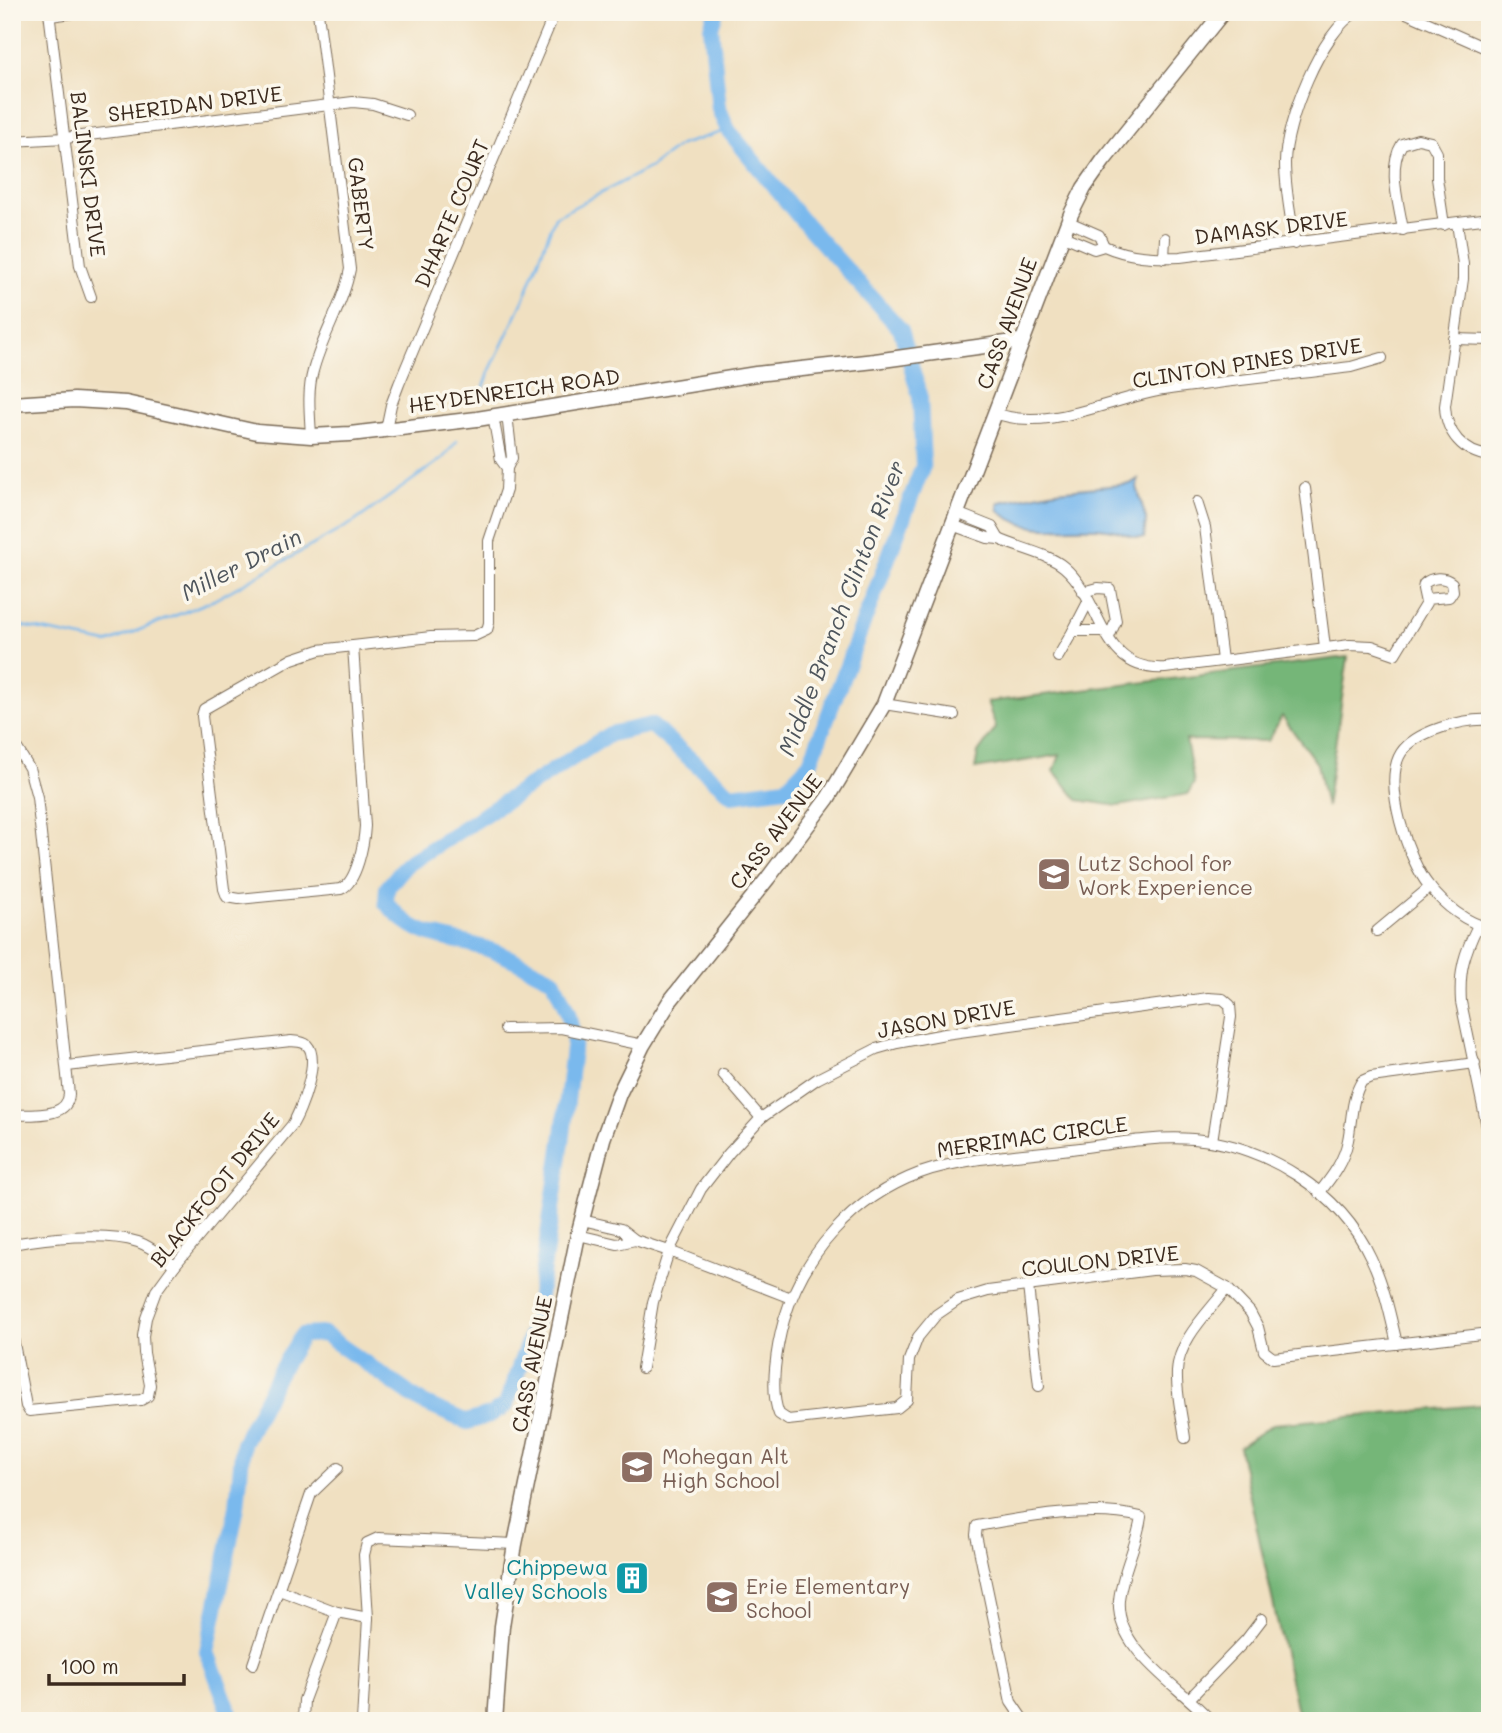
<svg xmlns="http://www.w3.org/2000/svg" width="1502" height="1733" font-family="Mali,sans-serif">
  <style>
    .forest { fill: #74b678; stroke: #58704b; stroke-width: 2 }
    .water { fill: #7ab9ed; stroke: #5a7286; stroke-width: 2 }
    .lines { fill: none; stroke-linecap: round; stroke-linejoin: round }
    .stream { stroke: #7ab9ed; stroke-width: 2.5 }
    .river { stroke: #7ab9ed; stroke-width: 16 }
    .street-casing { stroke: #7a6a57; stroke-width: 12 }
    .secondary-casing { stroke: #7a6a57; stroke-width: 17 }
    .street { stroke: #fff; stroke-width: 10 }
    .secondary { stroke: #fff; stroke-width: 14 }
    .labels { text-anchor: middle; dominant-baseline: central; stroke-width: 7; stroke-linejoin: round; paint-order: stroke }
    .street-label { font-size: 21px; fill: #3b2a1e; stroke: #fbf7ec }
    .education-label { font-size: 21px; fill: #785e54; stroke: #fbf7ec; text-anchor: start }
    .culture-label { font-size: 21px; fill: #0d838f; stroke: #fbf7ec; text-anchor: end }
    .water-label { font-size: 23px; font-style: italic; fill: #4e555c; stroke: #fbf7ec }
  </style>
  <rect width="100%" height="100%" fill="#fbf7ec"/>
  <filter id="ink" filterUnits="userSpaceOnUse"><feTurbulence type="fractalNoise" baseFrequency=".0143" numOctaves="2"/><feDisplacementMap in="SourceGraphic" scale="14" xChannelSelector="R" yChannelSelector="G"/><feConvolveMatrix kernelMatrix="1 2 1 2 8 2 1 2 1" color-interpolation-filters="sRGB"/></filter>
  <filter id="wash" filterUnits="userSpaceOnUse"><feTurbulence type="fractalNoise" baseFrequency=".00686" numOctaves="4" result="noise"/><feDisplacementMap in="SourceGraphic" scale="28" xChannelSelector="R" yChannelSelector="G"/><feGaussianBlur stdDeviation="1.57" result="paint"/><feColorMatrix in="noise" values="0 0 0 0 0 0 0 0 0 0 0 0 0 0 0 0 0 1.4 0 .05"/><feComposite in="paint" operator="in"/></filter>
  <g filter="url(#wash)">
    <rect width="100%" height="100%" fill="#f0e0c1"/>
    <g class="forest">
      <path d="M 1348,657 L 1326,807 L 1317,764 L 1282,716 L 1268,741 L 1186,740 L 1194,783 L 1188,794 L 1118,806 L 1078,800 L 1054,771 L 1060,755 L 975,769 L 978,753 L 996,728 L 987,702 Z"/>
      <path d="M 1490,1404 L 1490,1721 L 1299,1721 L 1239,1447 L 1273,1424 Z"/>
    </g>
    <path class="water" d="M 1138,479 L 1137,487 L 1146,519 L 1144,538 C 1130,538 1120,530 1107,529 C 1071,524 1035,537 1004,515 C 998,511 997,509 999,502 L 1056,491 L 1130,484 Z"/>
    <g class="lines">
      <g class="stream">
        <path d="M 481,396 L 490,370 L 524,299 L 555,217 L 651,167 L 680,145 L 728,130"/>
        <path d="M 12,624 L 107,643 L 214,600 L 354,522 L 443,458 L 457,441"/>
      </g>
      <path class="river" d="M 233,1721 L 207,1652 L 237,1507 L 243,1443 L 281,1369 L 302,1335 L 324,1334 L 421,1402 L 467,1422 L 490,1415 L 506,1405 L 535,1322 L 563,1135 L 574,1040 L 568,1013 L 553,979 C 533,970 513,958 493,951 C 447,934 422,944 386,903 L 387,888 L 406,865 L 610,734 L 651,725 L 732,795 L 786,788 L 810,763 L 923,466 L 920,397 L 901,330 L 800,218 L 728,130 L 719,109 L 711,27 L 716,12"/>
    </g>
  </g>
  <g filter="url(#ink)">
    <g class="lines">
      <g class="street-casing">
        <g id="street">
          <path d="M 49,12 L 80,266 L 91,297"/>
          <path d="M 1404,12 L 1490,50"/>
          <path d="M 50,16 L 80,12"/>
          <path d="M 12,141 L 65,138 L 353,102 L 373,104 L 407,115"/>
          <path d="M 1067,221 L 1099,235 L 1104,246"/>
          <path d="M 1457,223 L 1463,264 L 1463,279 L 1445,406 C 1446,433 1463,453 1490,456"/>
          <path d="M 1403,230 C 1399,204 1387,167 1402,144 L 1418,139 L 1431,142 L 1437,153 L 1437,178 L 1444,225"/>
          <path d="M 1061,235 L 1094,249 L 1104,246 C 1129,257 1153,258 1180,257 L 1490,218"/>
          <path d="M 1295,244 C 1291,217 1285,190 1285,163 C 1285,124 1321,30 1357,12"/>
          <path d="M 1164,258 L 1165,238"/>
          <path d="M 1454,339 L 1490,340"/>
          <path d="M 995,413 C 1048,433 1111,398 1163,390 C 1225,381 1288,375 1351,367 L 1382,358"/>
          <path d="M 493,416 L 501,460 L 507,468 L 512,458 L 507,414"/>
          <path d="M 386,429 L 391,405 L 399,384 L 555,12"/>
          <path d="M 311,436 C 310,415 307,392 313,371 C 322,336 343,305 350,269 L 318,12"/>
          <path d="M 1305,488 L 1325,647"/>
          <path d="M 1197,502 L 1205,527 L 1222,660"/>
          <path d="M 952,525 L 988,538 L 999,539 L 992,527 L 957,513"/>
          <path d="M 999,539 C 1018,548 1049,554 1064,567 C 1104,601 1099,672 1165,668 L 1350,645 L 1372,646 L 1395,654 L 1426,603 L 1423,589 L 1424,584 C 1431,577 1444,576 1452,583 L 1453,591 L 1449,597 L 1426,599"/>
          <path d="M 1083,592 L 1098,588 L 1110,589 L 1116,621 L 1109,637"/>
          <path d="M 1088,602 L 1073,631 L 1106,631"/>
          <path d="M 353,646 L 365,826 C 364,843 357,882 341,889 L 239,899 L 227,897 L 224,889 L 202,716 L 204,709 L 292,659 L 319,650 Z"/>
          <path d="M 353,646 L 431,637 L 474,636 L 487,630 L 489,623 L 489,541 L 506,490 L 507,468"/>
          <path d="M 1058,657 L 1073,631"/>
          <path d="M 884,704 L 954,715"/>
          <path d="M 1490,720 C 1465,718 1415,731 1401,753 C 1382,783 1408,860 1429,886 C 1444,905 1466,923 1490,928"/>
          <path d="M 12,740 L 29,768 L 37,797 L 69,1094 C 68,1119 31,1114 12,1115"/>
          <path d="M 1478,925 C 1464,954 1459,970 1461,1002 L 1490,1141"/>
          <path d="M 1377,931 L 1430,887"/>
          <path d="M 505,1029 L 561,1028 L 643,1045"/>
          <path d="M 723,1074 L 761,1118"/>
          <path d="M 1319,1193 C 1332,1177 1344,1161 1348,1140 C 1352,1121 1351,1098 1362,1081 L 1371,1077 L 1475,1063"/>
          <path d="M 582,1220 L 621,1229 L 635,1240 L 669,1251 L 791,1298"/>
          <path d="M 578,1235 L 617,1244 L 635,1240"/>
          <path d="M 12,1244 C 46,1238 105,1231 138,1242 C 152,1247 163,1257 175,1265"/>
          <path d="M 1028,1286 L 1039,1386"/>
          <path d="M 12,1333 L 26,1406 L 29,1411 L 141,1400 L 148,1396 L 150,1385 L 144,1353 L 143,1336 L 146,1318 L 156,1291 L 175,1265 L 292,1125 C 301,1111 321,1059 307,1045 C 302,1041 297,1042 291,1041 L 67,1066"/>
          <path d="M 1397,1344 C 1390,1314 1384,1285 1371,1258 C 1340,1191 1265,1145 1193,1139 C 1152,1136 1112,1144 1071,1149 C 1023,1155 965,1157 920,1173 C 853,1198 804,1253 784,1320 C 777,1345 769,1390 779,1414 L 788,1420 L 897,1408 L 907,1400 L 909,1360 L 918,1337 L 936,1315 L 958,1300 L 988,1291 L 1152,1270 L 1185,1269 L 1196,1271 L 1227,1288 L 1250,1312 L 1258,1327 L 1264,1351 L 1273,1358 L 1490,1333"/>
          <path d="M 642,1368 L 653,1302 L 669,1251 L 701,1189 L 729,1153 L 761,1118 L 817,1079 L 876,1049 L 897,1043 L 945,1034 L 1208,998 L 1223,999 L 1230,1005 L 1231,1017 L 1212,1141"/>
          <path d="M 1185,1438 C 1182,1416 1176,1393 1177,1372 C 1178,1340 1209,1312 1227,1288"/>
          <path d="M 279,1590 L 337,1612 L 368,1618"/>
          <path d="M 253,1664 L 311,1494 L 338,1468"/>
          <path d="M 1189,1699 L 1246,1640 L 1262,1619"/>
          <path d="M 303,1721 L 304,1700 L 337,1612"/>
          <path d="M 362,1721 L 368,1618 L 364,1555 L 367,1543 L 378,1538 L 515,1544"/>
          <path d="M 1024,1721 L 1011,1702 L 976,1535 L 977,1526 C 1026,1517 1093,1505 1141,1517 C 1137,1546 1122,1571 1119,1600 C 1115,1651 1182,1687 1211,1721"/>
        </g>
      </g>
      <g class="secondary-casing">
        <g id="secondary">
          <path d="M 12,404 L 74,400 L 126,403 L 257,432 L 311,436 L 350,434 L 477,419 L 756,374 L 875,361 L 1021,341"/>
          <path d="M 495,1721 L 502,1626 L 515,1544 L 578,1235 L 603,1139 L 619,1094 L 643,1045 L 670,1001 L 768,878 L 828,798 L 884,704 L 1071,214 L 1084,188 L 1103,161 L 1223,12"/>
        </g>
      </g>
      <use href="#street" class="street"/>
      <use href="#secondary" class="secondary"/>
    </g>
  </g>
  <defs>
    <g id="school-square" transform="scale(1.75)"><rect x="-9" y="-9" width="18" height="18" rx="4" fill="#8d6e63" stroke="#fbf7ec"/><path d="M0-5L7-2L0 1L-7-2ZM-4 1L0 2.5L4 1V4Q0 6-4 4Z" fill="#fff"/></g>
    <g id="building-square" transform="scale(1.75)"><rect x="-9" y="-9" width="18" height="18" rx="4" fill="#0f9aa8" stroke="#fbf7ec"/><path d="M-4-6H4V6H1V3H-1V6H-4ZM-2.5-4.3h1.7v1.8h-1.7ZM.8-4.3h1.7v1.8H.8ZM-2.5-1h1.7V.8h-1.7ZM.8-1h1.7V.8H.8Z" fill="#fff"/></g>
  </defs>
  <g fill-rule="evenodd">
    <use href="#school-square" x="1054" y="874"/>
    <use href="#school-square" x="637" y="1467"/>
    <use href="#building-square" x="632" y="1578"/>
    <use href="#school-square" x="722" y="1597"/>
  </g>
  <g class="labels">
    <g class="street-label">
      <text transform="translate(195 103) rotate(-7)">SHERIDAN DRIVE</text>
      <text transform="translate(89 174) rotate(83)">BALINSKI DRIVE</text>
      <text transform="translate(362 204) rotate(83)">GABERTY</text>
      <text transform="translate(451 213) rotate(-67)">DHARTE COURT</text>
      <text transform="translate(1271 227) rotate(-7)">DAMASK DRIVE</text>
      <text transform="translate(1006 323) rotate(-70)">CASS AVENUE</text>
      <text transform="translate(1247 362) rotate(-9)">CLINTON PINES DRIVE</text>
      <text transform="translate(514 390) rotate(-8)">HEYDENREICH ROAD</text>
      <text transform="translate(775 831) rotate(-53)">CASS AVENUE</text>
      <text transform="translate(946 1018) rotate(-10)">JASON DRIVE</text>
      <text transform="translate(1032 1136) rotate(-8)">MERRIMAC CIRCLE</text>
      <text transform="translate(214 1189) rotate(-51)">BLACKFOOT DRIVE</text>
      <text transform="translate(1100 1260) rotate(-6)">COULON DRIVE</text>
      <text transform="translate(531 1364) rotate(-79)">CASS AVENUE</text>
    </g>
    <g class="education-label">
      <text x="1078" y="862">Lutz School for<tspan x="1078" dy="24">Work Experience</tspan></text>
      <text x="662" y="1455">Mohegan Alt<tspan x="662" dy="24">High School</tspan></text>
      <text x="746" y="1585">Erie Elementary<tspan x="746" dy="24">School</tspan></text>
    </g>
    <g class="culture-label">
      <text x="608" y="1566">Chippewa<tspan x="608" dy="24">Valley Schools</tspan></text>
    </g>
    <g class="water-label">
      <text transform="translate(241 564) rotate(-27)">Miller Drain</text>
      <text transform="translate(841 608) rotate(-69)">Middle Branch Clinton River</text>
    </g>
  </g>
  <rect width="1502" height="1733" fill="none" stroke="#fbf7ec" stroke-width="42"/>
  <path d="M49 1674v10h135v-10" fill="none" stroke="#3b2a1e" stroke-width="3.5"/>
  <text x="60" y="1674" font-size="21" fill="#3b2a1e" stroke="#fbf7ec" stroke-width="5" paint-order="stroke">100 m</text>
</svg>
